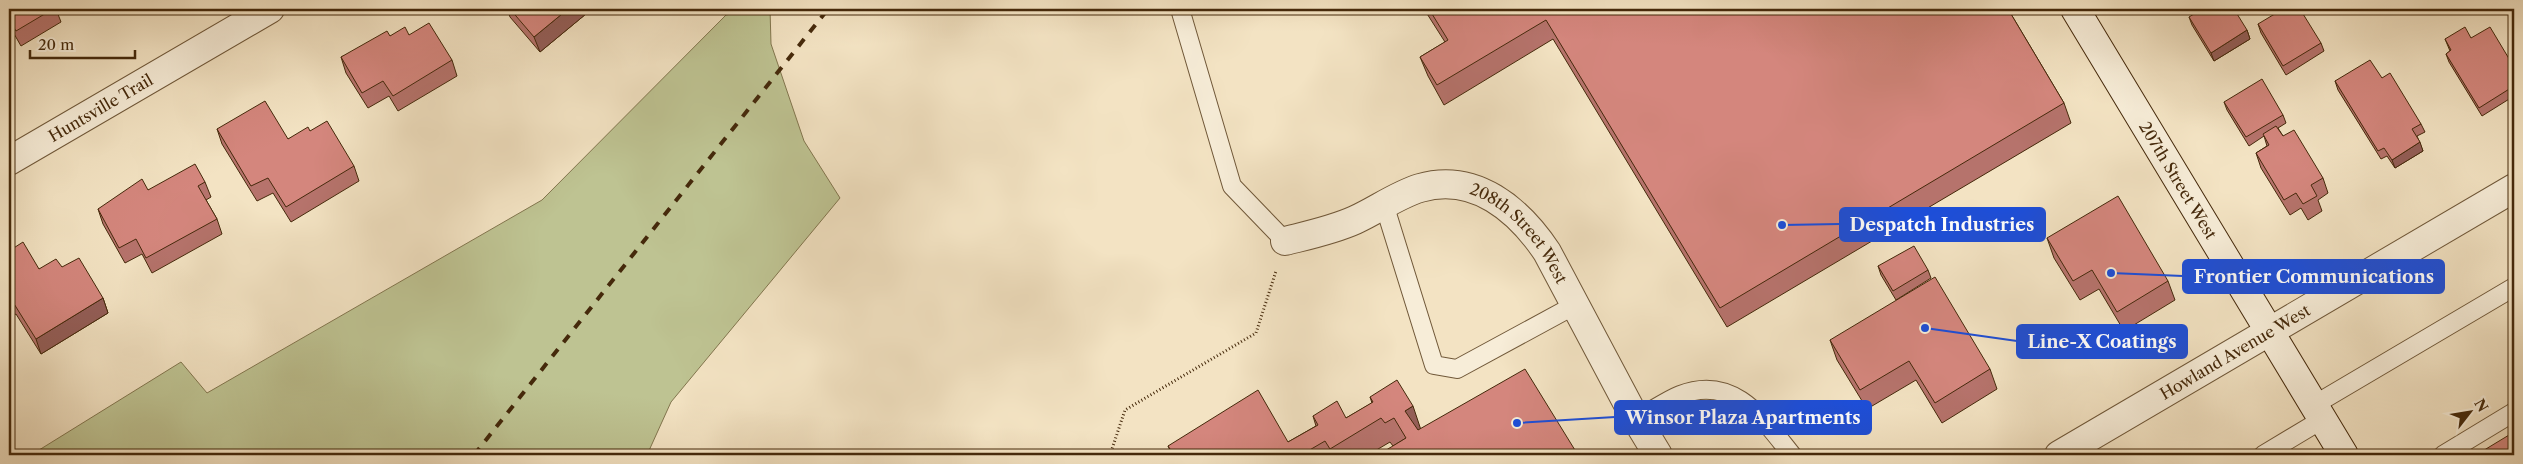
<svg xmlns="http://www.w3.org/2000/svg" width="2523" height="464" font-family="'Libre Caslon Text',serif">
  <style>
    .green { fill: #bec392; stroke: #82764e }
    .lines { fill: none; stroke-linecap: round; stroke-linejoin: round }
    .lane-casing { stroke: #705839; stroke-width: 20 }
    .street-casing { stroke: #705839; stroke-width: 30 }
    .secondary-casing { stroke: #45290b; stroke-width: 30 }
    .path { stroke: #45290b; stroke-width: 3; stroke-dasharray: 1 2.5; stroke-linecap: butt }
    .lane { stroke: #f7edd8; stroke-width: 18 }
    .street { stroke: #f7edd8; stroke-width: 28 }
    .secondary { stroke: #f7edd8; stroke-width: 28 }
    .rail { stroke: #45290b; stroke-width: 4; stroke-dasharray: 9 9; stroke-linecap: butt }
    .wall { fill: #b6736c; stroke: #45290b }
    .shaded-wall { fill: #945e58; stroke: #45290b }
    .building { fill: #d4867d; stroke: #45290b }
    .labels { text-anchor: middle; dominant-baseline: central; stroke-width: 4; stroke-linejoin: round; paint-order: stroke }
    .street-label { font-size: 16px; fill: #45290b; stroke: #f7edd8 }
    .leader { fill: none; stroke: #1d4ed8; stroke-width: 2 }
    .callout-dot { fill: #1d4ed8; stroke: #f7edd8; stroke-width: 2 }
    .callout { fill: #1d4ed8; stroke: #1d4ed8; stroke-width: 2 }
    .callout-label { font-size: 18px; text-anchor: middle; font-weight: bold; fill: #fff }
  </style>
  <rect width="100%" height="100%" fill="#f3e3c3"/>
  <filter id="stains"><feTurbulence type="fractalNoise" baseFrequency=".004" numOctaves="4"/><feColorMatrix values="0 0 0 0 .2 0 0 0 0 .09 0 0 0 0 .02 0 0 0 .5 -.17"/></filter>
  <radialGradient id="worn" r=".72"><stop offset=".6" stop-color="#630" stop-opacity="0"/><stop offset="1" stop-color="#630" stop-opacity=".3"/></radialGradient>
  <path class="green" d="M 756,9 L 770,9 L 771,44 L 804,141 L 840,198 L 671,402 L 647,455 L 31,455 L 181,362 L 207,393 L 542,200 L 726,15 Z"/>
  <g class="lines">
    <g class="lane-casing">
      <g id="lane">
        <path d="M 1180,9 L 1232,186 L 1285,241"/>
        <path d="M 1384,204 L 1434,365 L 1457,369 L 1575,305"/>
        <path d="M 2314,405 L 2514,287"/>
        <path d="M 1636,419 C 1651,412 1665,401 1680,395 C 1734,374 1763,419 1792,455"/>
        <path d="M 2263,455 L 2323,419"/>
        <path d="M 2443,455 L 2514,412"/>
      </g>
    </g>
    <g class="street-casing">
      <g id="street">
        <path id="s1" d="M 9,161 L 270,9"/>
        <path id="s2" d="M 1285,241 C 1309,235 1333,230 1355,220 C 1377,210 1397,195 1420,188 C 1475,172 1519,210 1547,252 L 1632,412 L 1658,455"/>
        <path id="s3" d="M 2059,455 L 2514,188"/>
      </g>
    </g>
    <g class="secondary-casing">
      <g id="secondary">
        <path id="s4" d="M 2075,9 L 2344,455"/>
      </g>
    </g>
    <path class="path" d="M 1110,455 L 1125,410 L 1256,333 L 1276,271"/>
    <use href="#lane" class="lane"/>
    <use href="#street" class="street"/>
    <use href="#secondary" class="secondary"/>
    <path class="rail" d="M 474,455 L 828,9"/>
  </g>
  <g class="wall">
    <path d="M 9,9 L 56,9 L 61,22 L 21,46 L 9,25 Z"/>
    <path d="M 507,9 L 592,9 L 540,52 L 510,17 Z"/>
    <path d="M 1424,9 L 2008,9 L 2064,103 L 2071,123 L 1727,327 L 1553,39 L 1444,105 L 1428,76 L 1420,57 L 1445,42 Z"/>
    <path d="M 2189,17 L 2247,30 L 2250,39 L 2214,61 L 2192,25 Z"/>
    <path d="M 2258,24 L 2321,43 L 2324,51 L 2286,75 L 2261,33 Z"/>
    <path d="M 409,35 L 452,60 L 457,76 L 398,111 L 389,96 L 368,108 L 346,73 L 341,57 L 390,36 Z"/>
    <path d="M 2471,38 L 2514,67 L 2514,96 L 2482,116 L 2449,62 L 2446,54 L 2450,51 L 2445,39 Z"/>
    <path d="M 2382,78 L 2421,124 L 2425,132 L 2417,136 L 2423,151 L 2395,168 L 2387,156 L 2381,159 L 2338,90 L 2335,81 Z"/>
    <path d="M 2224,102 L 2283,115 L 2286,123 L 2278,128 L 2283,136 L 2323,178 L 2328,193 L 2318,200 L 2322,211 L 2308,220 L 2301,208 L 2290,215 L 2261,168 L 2256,153 L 2267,146 L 2264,136 L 2249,146 L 2227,110 Z"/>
    <path d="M 217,129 L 288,139 L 310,131 L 354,166 L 359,181 L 291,222 L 273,193 L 257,201 L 222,144 Z"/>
    <path d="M 205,182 L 211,197 L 206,200 L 217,219 L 222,234 L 152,273 L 142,254 L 125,263 L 103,224 L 98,209 L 148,190 Z"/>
    <path d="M 2047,238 L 2168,281 L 2175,300 L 2124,331 L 2099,289 L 2080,300 L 2054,258 Z"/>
    <path d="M 9,251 L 39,269 L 62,267 L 103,298 L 108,313 L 41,354 L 16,314 L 9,318 Z"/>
    <path d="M 1878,266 L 1928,270 L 1931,278 L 1896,300 L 1881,275 Z"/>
    <path d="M 1830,340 L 1990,369 L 1997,389 L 1942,423 L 1916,380 L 1867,409 L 1837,360 Z"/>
    <path d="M 1370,397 L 1421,429 L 1393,446 L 1390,442 L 1368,455 L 1172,455 L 1168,446 L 1288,442 L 1316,426 L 1313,416 L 1346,418 L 1372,403 Z"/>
  </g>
  <g class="shaded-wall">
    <path d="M 568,9 L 592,9 L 540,52 L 534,37 Z"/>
    <path d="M 2247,30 L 2250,39 L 2214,61 L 2211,53 Z"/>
    <path d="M 2420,142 L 2423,151 L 2395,168 L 2392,160 Z"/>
    <path d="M 103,298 L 108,313 L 41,354 L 36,339 Z"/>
    <path d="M 1413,406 L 1421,430 L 1414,435 L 1405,411 Z"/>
  </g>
  <g class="building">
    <path d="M 9,9 L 53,9 L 16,31 L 9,19 Z"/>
    <path d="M 510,9 L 568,9 L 534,37 Z"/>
    <path d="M 1429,9 L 2008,9 L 2064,103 L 1720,308 L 1546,20 L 1437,85 L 1420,57 L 1448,40 Z"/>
    <path d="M 2202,9 L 2234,9 L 2247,30 L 2211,53 L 2189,17 Z"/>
    <path d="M 2283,9 L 2300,9 L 2321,43 L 2283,66 L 2258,24 Z"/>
    <path d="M 429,23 L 452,60 L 393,96 L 383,81 L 362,93 L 341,57 L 387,31 L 390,36 L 405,27 L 409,35 Z"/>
    <path d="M 2465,27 L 2471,38 L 2490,27 L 2514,67 L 2514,86 L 2479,108 L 2446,54 L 2451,50 L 2445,39 Z"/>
    <path d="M 2370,60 L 2382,78 L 2390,73 L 2421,124 L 2412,129 L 2420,142 L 2392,160 L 2384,148 L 2378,151 L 2335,81 Z"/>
    <path d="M 2262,79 L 2283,115 L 2246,137 L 2224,102 Z"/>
    <path d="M 265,101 L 288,139 L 308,127 L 310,131 L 327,121 L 354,166 L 286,207 L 268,178 L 251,186 L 217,129 Z"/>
    <path d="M 2276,126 L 2283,136 L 2294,130 L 2323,178 L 2311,185 L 2317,196 L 2303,204 L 2296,193 L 2284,200 L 2256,153 L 2269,145 L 2263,134 Z"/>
    <path d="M 195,164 L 205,182 L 198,186 L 217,219 L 146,258 L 136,239 L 119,248 L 98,209 L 142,179 L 148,190 Z"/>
    <path d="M 2118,196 L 2168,281 L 2117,312 L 2092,270 L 2073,281 L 2047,238 Z"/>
    <path d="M 23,242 L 39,269 L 56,259 L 62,267 L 79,258 L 103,298 L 36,339 L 11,299 L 9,300 L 9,251 Z"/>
    <path d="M 1914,246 L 1928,270 L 1893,291 L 1878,266 Z"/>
    <path d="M 1935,277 L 1990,369 L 1935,403 L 1909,361 L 1860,390 L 1830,340 Z"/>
    <path d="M 1525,369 L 1578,455 L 1378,455 L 1406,438 L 1394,418 L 1385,423 L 1381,418 L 1330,449 L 1325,441 L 1301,455 L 1174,455 L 1168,446 L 1258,390 L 1288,442 L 1318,425 L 1313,416 L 1337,401 L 1346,418 L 1373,402 L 1370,397 L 1397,380 L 1413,406 L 1405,411 L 1418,430 Z"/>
    <path d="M 2514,432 L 2514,455 L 2476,455 Z"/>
  </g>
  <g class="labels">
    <g class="street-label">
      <text stroke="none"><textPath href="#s1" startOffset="106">Huntsville Trail</textPath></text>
      <text stroke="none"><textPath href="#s4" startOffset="200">207th Street West</textPath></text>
      <text stroke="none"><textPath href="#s2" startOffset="265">208th Street West</textPath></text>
      <text stroke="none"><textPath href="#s3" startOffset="204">Howland Avenue West</textPath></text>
    </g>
  </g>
  <path class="leader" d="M1782 225L1840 224M2111 273L2183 276M1925 328L2017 341M1517 423L1615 417"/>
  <g class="callout-dot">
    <circle cx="1782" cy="225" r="5"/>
    <circle cx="2111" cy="273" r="5"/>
    <circle cx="1925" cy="328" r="5"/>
    <circle cx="1517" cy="423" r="5"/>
  </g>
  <g class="callout">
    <rect x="1840" y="208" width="205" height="33" rx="5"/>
    <rect x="2183" y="260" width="261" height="33" rx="5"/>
    <rect x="2017" y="325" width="170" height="33" rx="5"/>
    <rect x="1615" y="401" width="256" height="33" rx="5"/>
  </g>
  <g class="callout-label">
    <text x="1942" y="231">Despatch Industries</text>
    <text x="2314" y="283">Frontier Communications</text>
    <text x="2102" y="348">Line-X Coatings</text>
    <text x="1743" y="424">Winsor Plaza Apartments</text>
  </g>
  <rect width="2523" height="464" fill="none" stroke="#f3e3c3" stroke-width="30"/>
  <rect x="10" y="10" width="2503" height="444" fill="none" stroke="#45290b" stroke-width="2.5"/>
  <rect x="15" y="15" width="2493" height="434" fill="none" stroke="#45290b"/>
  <g transform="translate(2470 412) rotate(59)" stroke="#f7edd8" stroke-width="4" paint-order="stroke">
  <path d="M0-4L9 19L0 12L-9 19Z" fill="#45290b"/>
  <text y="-8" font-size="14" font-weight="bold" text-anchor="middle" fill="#45290b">N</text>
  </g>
  <path d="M30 50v8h105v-8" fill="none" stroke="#45290b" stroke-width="2.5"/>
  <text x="38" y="50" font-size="15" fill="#45290b" stroke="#f7edd8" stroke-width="4" paint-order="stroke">20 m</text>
  <rect width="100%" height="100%" filter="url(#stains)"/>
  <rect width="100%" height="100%" fill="url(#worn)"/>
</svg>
